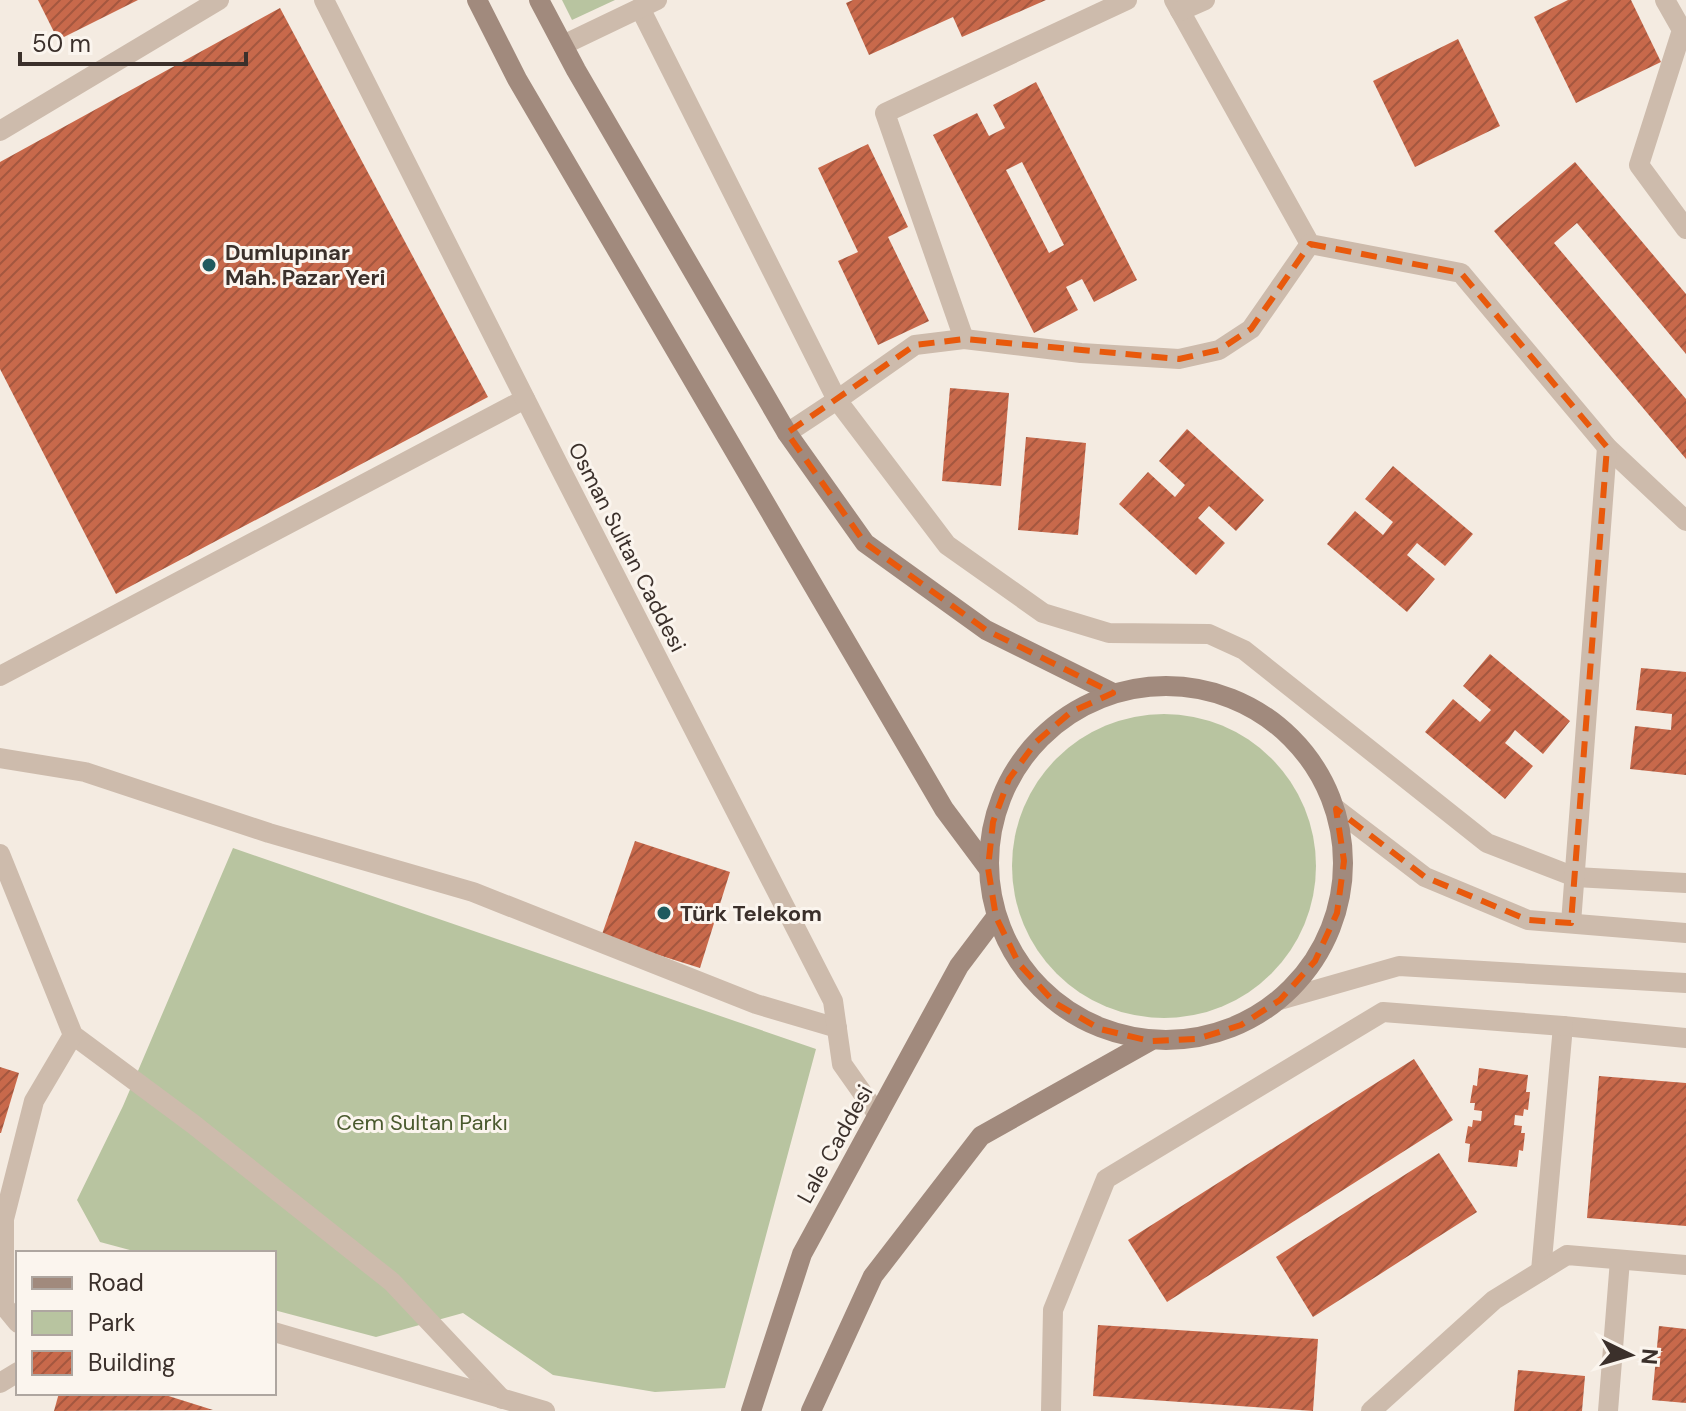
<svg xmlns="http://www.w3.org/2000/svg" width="1686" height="1411" font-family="'DM Sans',sans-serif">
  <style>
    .green { fill: #b8c4a0 }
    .building { fill: url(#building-hatch); fill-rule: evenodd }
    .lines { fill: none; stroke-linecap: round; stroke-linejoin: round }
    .minor { stroke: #cdbbac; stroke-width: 20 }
    .tertiary { stroke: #cdbbac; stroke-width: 20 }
    .secondary { stroke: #a18a7d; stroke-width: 20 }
    .marked { fill: none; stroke: #e8590c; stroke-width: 6; stroke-dasharray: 16 10; stroke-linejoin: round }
    .poi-dot { fill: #1f5a5e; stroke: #fbf5ee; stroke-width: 3 }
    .labels { text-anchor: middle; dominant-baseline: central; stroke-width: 6; stroke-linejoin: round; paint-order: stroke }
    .poi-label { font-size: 22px; font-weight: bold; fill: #3b302b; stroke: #fbf5ee; text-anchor: start }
    .street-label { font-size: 22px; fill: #3b302b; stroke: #fbf5ee }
    .park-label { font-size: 22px; fill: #4a5a2e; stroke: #fbf5ee }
  </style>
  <defs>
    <pattern id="building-hatch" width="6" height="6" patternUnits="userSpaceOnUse" patternTransform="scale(2)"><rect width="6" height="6" fill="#c8694b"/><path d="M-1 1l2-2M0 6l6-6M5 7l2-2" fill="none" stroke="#a4573f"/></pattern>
  </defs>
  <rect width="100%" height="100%" fill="#f4ebe1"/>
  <g class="green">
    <path d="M 562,0 L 615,0 L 572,20 Z"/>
    <circle cx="1164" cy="866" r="152"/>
    <path d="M 233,848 L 816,1049 L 725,1388 L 655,1392 L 553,1375 L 463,1313 L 376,1337 L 274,1310 L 274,1253 L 141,1253 L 100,1242 L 77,1200 L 123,1106 Z"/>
  </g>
  <g class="building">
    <path d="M 38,0 L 138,0 L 58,40 Z"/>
    <path d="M 853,0 L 1046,0 L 962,37 L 953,17 L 869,55 L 846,3 Z"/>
    <path d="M 1568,0 L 1631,0 L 1661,62 L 1576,103 L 1534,17 Z"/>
    <path d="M 280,8 L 488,397 L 116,594 L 0,369 L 0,162 Z"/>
    <path d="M 1458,39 L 1500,126 L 1415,167 L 1373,81 Z"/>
    <path d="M 1036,82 L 1137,280 L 1094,302 L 1082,279 L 1066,287 L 1078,310 L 1034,333 L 933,135 L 977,113 L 989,136 L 1005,128 L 993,105 ZM 1022,162 L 1064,245 L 1049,253 L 1006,170 Z"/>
    <path d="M 868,144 L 908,227 L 888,237 L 929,321 L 878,345 L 838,261 L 858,252 L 818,168 Z"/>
    <path d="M 1575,162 L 1686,294 L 1686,354 L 1577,223 L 1554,243 L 1686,399 L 1686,459 L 1494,231 Z"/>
    <path d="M 950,388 L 1009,393 L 1001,486 L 942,481 Z"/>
    <path d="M 1187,429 L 1264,500 L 1236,531 L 1209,506 L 1198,518 L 1225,543 L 1196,575 L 1119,504 L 1148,472 L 1175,497 L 1185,485 L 1159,461 Z"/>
    <path d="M 1026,437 L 1086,443 L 1078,535 L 1018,530 Z"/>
    <path d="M 1393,466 L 1473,534 L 1445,566 L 1417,543 L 1407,555 L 1435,579 L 1407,612 L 1327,544 L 1355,511 L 1383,535 L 1393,522 L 1365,499 Z"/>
    <path d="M 1490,654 L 1570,721 L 1543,754 L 1515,730 L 1510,737 L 1505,743 L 1533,766 L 1505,799 L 1425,732 L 1453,699 L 1480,722 L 1491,710 L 1463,686 Z"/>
    <path d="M 1641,668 L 1686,672 L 1686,775 L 1630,769 L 1635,726 L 1671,730 L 1672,714 L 1636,710 Z"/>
    <path d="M 635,841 L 730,872 L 700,968 L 601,937 Z"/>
    <path d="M 1414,1059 L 1453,1120 L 1167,1302 L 1128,1240 Z"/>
    <path d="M 0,1067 L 19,1073 L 1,1133 L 0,1133 Z"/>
    <path d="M 1479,1068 L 1528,1075 L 1526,1092 L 1530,1092 L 1528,1110 L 1524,1109 L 1523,1116 L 1515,1115 L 1514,1125 L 1522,1126 L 1521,1133 L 1525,1133 L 1523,1151 L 1519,1150 L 1517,1167 L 1468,1162 L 1470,1144 L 1465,1143 L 1468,1126 L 1472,1127 L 1473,1120 L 1481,1121 L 1482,1111 L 1474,1110 L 1475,1103 L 1470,1103 L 1473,1085 L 1477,1086 Z"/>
    <path d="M 1599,1076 L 1686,1083 L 1686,1226 L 1587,1218 Z"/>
    <path d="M 1439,1153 L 1477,1212 L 1313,1317 L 1276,1257 Z"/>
    <path d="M 1098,1325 L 1318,1339 L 1313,1411 L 1093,1396 Z"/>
    <path d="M 1659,1326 L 1686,1329 L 1686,1403 L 1652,1400 Z"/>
    <path d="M 1518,1370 L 1585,1376 L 1582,1411 L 1514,1411 Z"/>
    <path d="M 59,1393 L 159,1393 L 213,1410 L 54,1411 Z"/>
  </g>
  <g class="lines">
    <g class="minor">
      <path d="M 1174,0 L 1310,244 L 1461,273 L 1607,447 L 1686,521"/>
      <path d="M 1665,0 L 1682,30 L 1639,165 L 1686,229"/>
      <path d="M 640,8 L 837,400 L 787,433"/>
      <path d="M 1180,11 L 1205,0"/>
      <path d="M 563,45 L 657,0"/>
      <path d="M 0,131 L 219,0"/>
      <path d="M 1310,244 L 1251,329 L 1219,350 L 1179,359 L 1081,353 L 964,339 L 915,345 L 837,400 L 947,545 L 1043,613 L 1109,633 L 1209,634 L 1244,650 L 1487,843 L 1575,877 L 1686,883"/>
      <path d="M 964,339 L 885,113 L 1127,0"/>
      <path d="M 0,676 L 525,399"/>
      <path d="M 0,758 L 85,772 L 269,833 L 473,892 L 756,1004 L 837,1028"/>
      <path d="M 0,854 L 73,1035 L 193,1124 L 392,1282 L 502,1399"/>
      <path d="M 1571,923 L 1607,447"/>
      <path d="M 1541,1271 L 1563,1026 L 1686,1038"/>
      <path d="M 18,1323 L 4,1306 L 4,1219 L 34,1101 L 73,1035"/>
      <path d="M 274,1332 L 545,1411"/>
      <path d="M 0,1383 L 18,1372"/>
      <path d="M 1051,1411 L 1053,1310 L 1106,1179 L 1383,1012 L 1563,1026"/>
      <path d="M 1371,1411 L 1494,1300 L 1567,1255 L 1686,1265"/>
      <path d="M 1608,1411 L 1620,1260"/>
    </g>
    <g class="tertiary">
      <path d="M 324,0 L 557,462 L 833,1001 L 842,1064 L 878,1115"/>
      <path d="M 1336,809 L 1425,877 L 1528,920 L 1686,933"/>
      <path d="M 1280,1000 L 1399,966 L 1686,983"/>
    </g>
    <g class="secondary">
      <path d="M 477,0 L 517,79 L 944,809 L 988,868"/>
      <path d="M 539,0 L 576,70 L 787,433 L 865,543 L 986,630 L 1113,693"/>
      <circle cx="1166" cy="863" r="177"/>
      <path d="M 751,1411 L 802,1254 L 959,966 L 996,917"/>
      <path d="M 811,1411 L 873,1276 L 981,1136 L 1150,1041"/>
    </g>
  </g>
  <path class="marked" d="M 1310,244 L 1461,273 L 1607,447 L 1571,923 L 1528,920 L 1425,877 L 1336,809 L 1344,861 L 1337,913 L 1315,961 L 1280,1000 L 1241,1025 L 1197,1039 L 1150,1041 L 1100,1029 L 1055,1003 L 1019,964 L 996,917 L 988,868 L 993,822 L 1009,779 L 1036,742 L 1071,712 L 1113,693 L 986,630 L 865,543 L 787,433 L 915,345 L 964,339 L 1179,359 L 1219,350 L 1251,329 Z"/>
  <g class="poi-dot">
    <circle cx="209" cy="265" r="8"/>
    <circle cx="664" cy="913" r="8"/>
  </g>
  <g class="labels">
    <g class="poi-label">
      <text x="225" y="252">Dumlupınar<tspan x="225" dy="25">Mah. Pazar Yeri</tspan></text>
      <text x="680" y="913">Türk Telekom</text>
    </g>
    <g class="street-label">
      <text transform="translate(627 547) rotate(63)">Osman Sultan Caddesi</text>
      <text transform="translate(835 1144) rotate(-61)">Lale Caddesi</text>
    </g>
    <g class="park-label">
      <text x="422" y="1122">Cem Sultan Parkı</text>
    </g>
  </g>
  <rect x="16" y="1251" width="260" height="144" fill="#fbf5ee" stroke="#aea6a0" stroke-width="2"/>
  <rect x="32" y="1277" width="40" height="12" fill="#a18a7d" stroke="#aea6a0" stroke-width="2"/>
  <text x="88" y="1291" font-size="24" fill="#3b302b">Road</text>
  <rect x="32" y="1311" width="40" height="24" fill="#b8c4a0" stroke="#aea6a0" stroke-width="2"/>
  <text x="88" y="1331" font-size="24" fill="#3b302b">Park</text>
  <rect x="32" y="1351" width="40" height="24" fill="url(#building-hatch)" stroke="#aea6a0" stroke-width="2"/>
  <text x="88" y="1371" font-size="24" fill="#3b302b">Building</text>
  <g transform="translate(1630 1355) rotate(95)" stroke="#fbf5ee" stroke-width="6" paint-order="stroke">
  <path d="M0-6L14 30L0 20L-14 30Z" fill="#3b302b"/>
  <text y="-12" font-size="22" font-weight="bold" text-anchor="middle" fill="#3b302b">N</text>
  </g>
  <path d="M20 52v12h226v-12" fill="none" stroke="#3b302b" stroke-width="4"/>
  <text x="32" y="52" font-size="24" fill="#3b302b" stroke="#fbf5ee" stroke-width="6" paint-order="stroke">50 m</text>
</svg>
